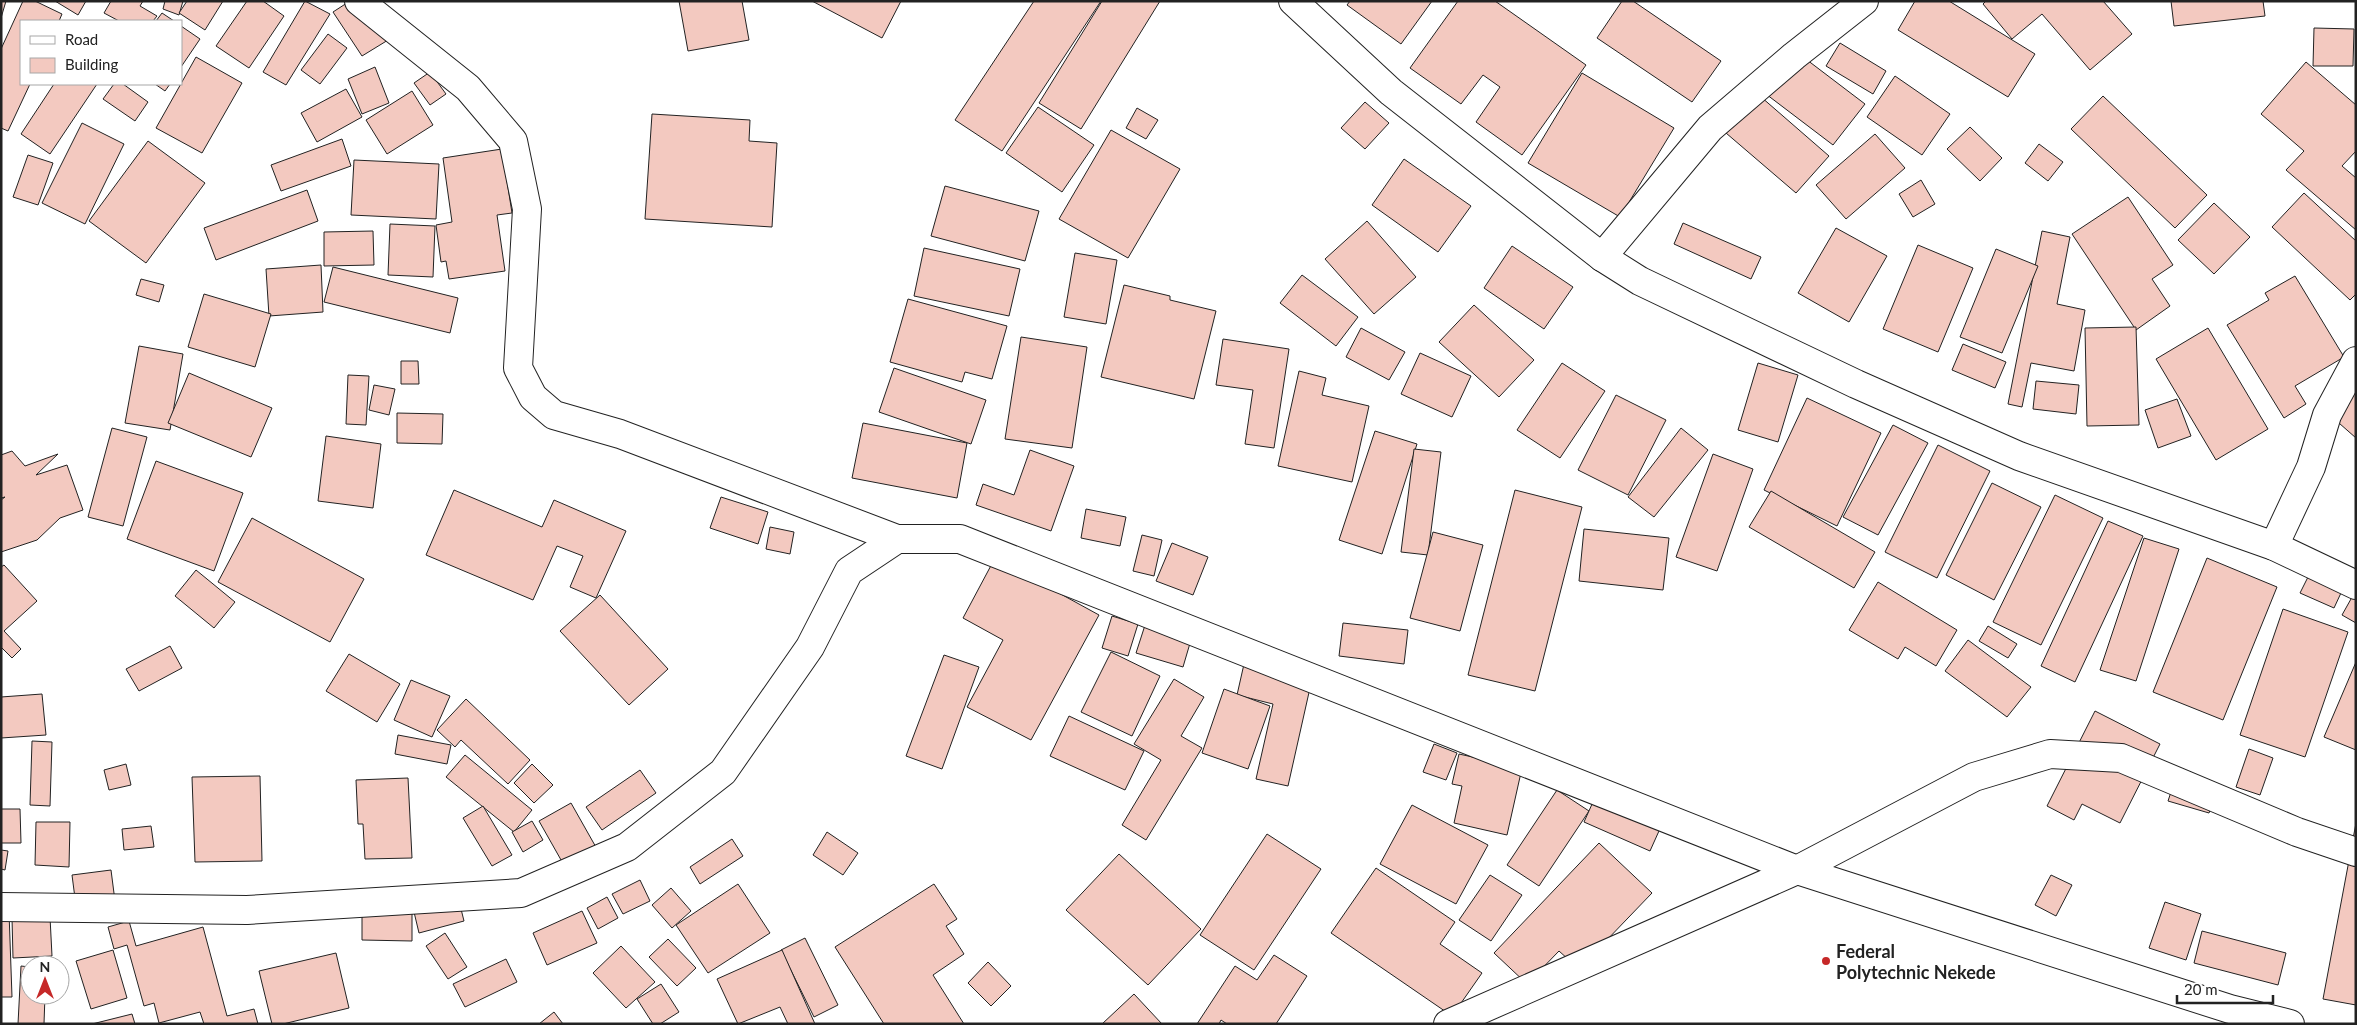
<svg xmlns="http://www.w3.org/2000/svg" width="2357" height="1025" font-family="Lato,sans-serif">
  <style>
    .building { fill: #f3c9c0; stroke: #222 }
    .lines { fill: none; stroke-linecap: round; stroke-linejoin: round }
    .street-casing { stroke: #222; stroke-width: 30 }
    .street { stroke: #fff; stroke-width: 28 }
    .poi-dot { fill: #c62828; stroke: #fff; stroke-width: 2 }
    .labels { text-anchor: middle; dominant-baseline: central; stroke-width: 4; stroke-linejoin: round; paint-order: stroke }
    .poi-label { font-size: 18px; font-weight: bold; fill: #222; stroke: #fff; text-anchor: start }
  </style>
  <rect width="100%" height="100%" fill="#fff"/>
  <g class="building">
    <path d="M 1,1 L 6,1 L 1,18 Z"/>
    <path d="M 23,1 L 35,1 L 62,14 L 59,21 L 21,21 L 21,84 L 30,84 L 8,131 L 1,128 L 1,49 Z"/>
    <path d="M 55,1 L 86,1 L 78,15 Z"/>
    <path d="M 111,1 L 143,1 L 140,6 L 157,16 L 153,21 L 119,21 L 104,13 Z"/>
    <path d="M 165,1 L 183,1 L 179,15 L 163,9 Z"/>
    <path d="M 187,1 L 223,1 L 205,30 L 179,13 Z"/>
    <path d="M 247,1 L 263,1 L 284,16 L 249,68 L 216,46 Z"/>
    <path d="M 305,1 L 330,14 L 286,85 L 263,72 Z"/>
    <path d="M 350,1 L 393,37 L 362,56 L 333,12 Z"/>
    <path d="M 679,1 L 742,1 L 749,40 L 688,51 Z"/>
    <path d="M 812,1 L 901,1 L 882,38 Z"/>
    <path d="M 1034,1 L 1101,1 L 1002,151 L 955,120 Z"/>
    <path d="M 1102,1 L 1160,1 L 1081,129 L 1039,103 Z"/>
    <path d="M 1350,1 L 1432,1 L 1401,44 L 1347,5 Z"/>
    <path d="M 1458,1 L 1495,1 L 1586,65 L 1522,155 L 1476,122 L 1500,87 L 1483,75 L 1461,104 L 1410,68 Z"/>
    <path d="M 1622,1 L 1633,1 L 1721,61 L 1692,102 L 1597,38 Z"/>
    <path d="M 1915,1 L 1949,1 L 2035,54 L 2008,97 L 1898,30 Z"/>
    <path d="M 1986,1 L 2103,1 L 2132,34 L 2090,70 L 2042,14 L 2012,39 L 1983,4 Z"/>
    <path d="M 2171,1 L 2263,1 L 2265,16 L 2174,26 Z"/>
    <path d="M 162,13 L 174,21 L 156,21 Z"/>
    <path d="M 181,26 L 200,39 L 181,67 Z"/>
    <path d="M 2314,28 L 2354,29 L 2353,66 L 2313,66 Z"/>
    <path d="M 328,34 L 347,48 L 320,84 L 301,70 Z"/>
    <path d="M 1840,43 L 1886,71 L 1873,94 L 1826,66 Z"/>
    <path d="M 1790,47 L 1865,104 L 1833,145 L 1758,88 Z"/>
    <path d="M 196,57 L 242,83 L 202,153 L 156,128 Z"/>
    <path d="M 2306,62 L 2356,105 L 2356,151 L 2342,166 L 2356,178 L 2356,230 L 2286,170 L 2304,151 L 2261,114 Z"/>
    <path d="M 375,67 L 389,103 L 362,114 L 348,79 Z"/>
    <path d="M 430,72 L 446,94 L 430,105 L 414,83 Z"/>
    <path d="M 1582,73 L 1674,128 L 1620,217 L 1528,163 Z"/>
    <path d="M 1895,76 L 1950,114 L 1922,155 L 1867,117 Z"/>
    <path d="M 54,84 L 97,84 L 50,154 L 21,134 Z"/>
    <path d="M 114,84 L 123,84 L 148,102 L 135,121 L 103,99 Z"/>
    <path d="M 155,84 L 170,84 L 165,91 Z"/>
    <path d="M 346,89 L 362,117 L 317,142 L 301,113 Z"/>
    <path d="M 1753,90 L 1829,156 L 1796,193 L 1719,127 Z"/>
    <path d="M 412,91 L 433,125 L 387,154 L 366,120 Z"/>
    <path d="M 2103,96 L 2207,195 L 2175,228 L 2071,129 Z"/>
    <path d="M 1365,102 L 1389,123 L 1365,149 L 1341,128 Z"/>
    <path d="M 1038,107 L 1094,145 L 1062,192 L 1006,153 Z"/>
    <path d="M 1137,108 L 1158,120 L 1146,139 L 1126,128 Z"/>
    <path d="M 652,114 L 750,120 L 749,141 L 777,143 L 772,227 L 645,219 Z"/>
    <path d="M 82,123 L 124,144 L 85,224 L 42,203 Z"/>
    <path d="M 1970,127 L 2002,158 L 1980,181 L 1947,149 Z"/>
    <path d="M 1111,130 L 1180,169 L 1128,258 L 1059,219 Z"/>
    <path d="M 1875,134 L 1905,168 L 1846,219 L 1816,185 Z"/>
    <path d="M 342,139 L 351,166 L 281,191 L 271,165 Z"/>
    <path d="M 148,141 L 205,183 L 146,263 L 89,221 Z"/>
    <path d="M 2039,144 L 2063,162 L 2048,181 L 2025,163 Z"/>
    <path d="M 502,149 L 512,213 L 497,215 L 505,271 L 449,279 L 446,261 L 441,262 L 436,225 L 452,222 L 443,158 Z"/>
    <path d="M 28,155 L 53,163 L 38,205 L 13,197 Z"/>
    <path d="M 1404,159 L 1471,206 L 1438,252 L 1372,205 Z"/>
    <path d="M 354,160 L 439,164 L 436,219 L 351,215 Z"/>
    <path d="M 1921,180 L 1935,204 L 1913,217 L 1899,194 Z"/>
    <path d="M 945,186 L 1039,211 L 1025,261 L 931,236 Z"/>
    <path d="M 307,190 L 318,221 L 216,260 L 204,228 Z"/>
    <path d="M 2304,193 L 2356,241 L 2356,294 L 2350,300 L 2272,227 Z"/>
    <path d="M 2128,197 L 2173,265 L 2152,279 L 2170,306 L 2136,330 L 2072,234 Z"/>
    <path d="M 2214,203 L 2250,237 L 2214,274 L 2178,240 Z"/>
    <path d="M 1367,221 L 1416,277 L 1374,314 L 1325,259 Z"/>
    <path d="M 1683,223 L 1761,257 L 1751,279 L 1674,244 Z"/>
    <path d="M 390,224 L 435,226 L 433,277 L 388,275 Z"/>
    <path d="M 1836,228 L 1887,256 L 1849,322 L 1798,293 Z"/>
    <path d="M 373,231 L 374,265 L 324,266 L 324,232 Z"/>
    <path d="M 2042,231 L 2070,237 L 2057,304 L 2085,310 L 2074,371 L 2031,363 L 2022,407 L 2008,404 Z"/>
    <path d="M 1918,245 L 1973,268 L 1938,352 L 1883,329 Z"/>
    <path d="M 1512,246 L 1573,287 L 1544,329 L 1484,288 Z"/>
    <path d="M 924,248 L 1020,269 L 1009,316 L 914,296 Z"/>
    <path d="M 1996,249 L 2038,266 L 2002,353 L 1960,337 Z"/>
    <path d="M 1075,253 L 1117,260 L 1106,324 L 1064,317 Z"/>
    <path d="M 321,265 L 323,312 L 269,316 L 266,269 Z"/>
    <path d="M 333,267 L 458,298 L 450,333 L 324,302 Z"/>
    <path d="M 1302,275 L 1358,317 L 1336,346 L 1280,303 Z"/>
    <path d="M 2295,276 L 2344,357 L 2295,386 L 2306,404 L 2284,418 L 2227,325 L 2269,300 L 2265,293 Z"/>
    <path d="M 141,279 L 164,285 L 159,302 L 136,295 Z"/>
    <path d="M 1124,285 L 1170,296 L 1170,300 L 1216,311 L 1194,399 L 1101,377 Z"/>
    <path d="M 204,294 L 271,314 L 255,367 L 188,347 Z"/>
    <path d="M 908,299 L 1007,326 L 992,379 L 965,372 L 962,382 L 890,362 Z"/>
    <path d="M 1474,305 L 1534,360 L 1499,397 L 1439,342 Z"/>
    <path d="M 2136,327 L 2139,425 L 2087,426 L 2085,328 Z"/>
    <path d="M 1361,328 L 1405,352 L 1389,380 L 1346,357 Z"/>
    <path d="M 2208,328 L 2268,429 L 2216,460 L 2156,359 Z"/>
    <path d="M 1021,337 L 1087,347 L 1072,448 L 1005,439 Z"/>
    <path d="M 1223,339 L 1289,349 L 1274,448 L 1245,444 L 1253,390 L 1216,385 Z"/>
    <path d="M 1963,344 L 2006,362 L 1995,388 L 1952,370 Z"/>
    <path d="M 139,346 L 183,354 L 170,430 L 125,423 Z"/>
    <path d="M 1420,353 L 1471,376 L 1452,417 L 1401,394 Z"/>
    <path d="M 401,361 L 418,361 L 419,384 L 401,384 Z"/>
    <path d="M 1562,363 L 1605,391 L 1560,458 L 1517,430 Z"/>
    <path d="M 1758,363 L 1798,375 L 1778,442 L 1738,430 Z"/>
    <path d="M 894,368 L 986,400 L 971,444 L 879,412 Z"/>
    <path d="M 1299,371 L 1326,378 L 1322,395 L 1369,406 L 1352,482 L 1278,466 Z"/>
    <path d="M 189,373 L 272,408 L 251,457 L 168,423 Z"/>
    <path d="M 348,375 L 369,376 L 366,425 L 346,424 Z"/>
    <path d="M 2036,381 L 2079,385 L 2076,414 L 2033,409 Z"/>
    <path d="M 374,385 L 395,389 L 389,415 L 369,410 Z"/>
    <path d="M 2356,389 L 2356,438 L 2331,416 Z"/>
    <path d="M 1616,395 L 1666,420 L 1628,495 L 1578,470 Z"/>
    <path d="M 1807,398 L 1881,433 L 1837,526 L 1764,490 Z"/>
    <path d="M 2177,399 L 2191,436 L 2158,448 L 2145,410 Z"/>
    <path d="M 397,413 L 443,414 L 442,444 L 397,443 Z"/>
    <path d="M 863,423 L 967,443 L 957,498 L 852,478 Z"/>
    <path d="M 1893,425 L 1928,443 L 1878,535 L 1843,517 Z"/>
    <path d="M 112,428 L 147,437 L 123,526 L 88,517 Z"/>
    <path d="M 1681,428 L 1708,450 L 1654,517 L 1628,497 Z"/>
    <path d="M 1375,431 L 1417,444 L 1382,554 L 1339,540 Z"/>
    <path d="M 326,436 L 381,444 L 373,508 L 318,501 Z"/>
    <path d="M 1938,445 L 1990,471 L 1937,578 L 1885,552 Z"/>
    <path d="M 1414,449 L 1441,452 L 1428,555 L 1401,552 Z"/>
    <path d="M 1030,450 L 1074,466 L 1051,531 L 976,505 L 983,484 L 1014,495 Z"/>
    <path d="M 12,451 L 25,466 L 58,454 L 36,475 L 67,465 L 83,510 L 60,518 L 37,540 L 1,552 L 1,500 L 5,497 L 1,498 L 1,455 Z"/>
    <path d="M 1713,454 L 1753,469 L 1717,571 L 1676,557 Z"/>
    <path d="M 156,461 L 243,493 L 214,571 L 127,539 Z"/>
    <path d="M 1992,483 L 2041,507 L 1994,600 L 1946,575 Z"/>
    <path d="M 454,490 L 542,527 L 554,500 L 626,531 L 596,598 L 570,587 L 583,556 L 557,546 L 533,600 L 426,555 Z"/>
    <path d="M 1515,490 L 1582,507 L 1535,691 L 1468,675 Z"/>
    <path d="M 1771,491 L 1875,552 L 1854,588 L 1749,527 Z"/>
    <path d="M 2055,495 L 2103,518 L 2041,645 L 1993,622 Z"/>
    <path d="M 721,497 L 768,512 L 758,544 L 710,528 Z"/>
    <path d="M 1086,509 L 1126,517 L 1120,546 L 1081,538 Z"/>
    <path d="M 252,518 L 364,579 L 330,642 L 218,582 Z"/>
    <path d="M 2108,521 L 2143,536 L 2075,682 L 2041,666 Z"/>
    <path d="M 770,527 L 794,532 L 790,554 L 766,549 Z"/>
    <path d="M 1584,529 L 1669,538 L 1663,590 L 1579,581 Z"/>
    <path d="M 1433,532 L 1483,545 L 1460,631 L 1410,618 Z"/>
    <path d="M 1142,535 L 1162,540 L 1154,576 L 1133,571 Z"/>
    <path d="M 2144,538 L 2179,549 L 2136,681 L 2100,670 Z"/>
    <path d="M 1172,543 L 1208,557 L 1193,595 L 1156,581 Z"/>
    <path d="M 995,558 L 1099,615 L 1031,740 L 967,707 L 1003,640 L 963,618 Z"/>
    <path d="M 2207,558 L 2277,587 L 2223,720 L 2153,692 Z"/>
    <path d="M 4,565 L 37,601 L 4,631 L 21,649 L 12,658 L 1,647 L 1,567 Z"/>
    <path d="M 2314,565 L 2347,580 L 2334,608 L 2300,593 Z"/>
    <path d="M 196,570 L 235,602 L 214,628 L 175,596 Z"/>
    <path d="M 1878,582 L 1957,630 L 1936,666 L 1905,647 L 1898,659 L 1849,630 Z"/>
    <path d="M 2356,590 L 2356,623 L 2342,615 Z"/>
    <path d="M 600,595 L 668,669 L 629,705 L 560,631 Z"/>
    <path d="M 2283,609 L 2348,632 L 2305,757 L 2240,735 Z"/>
    <path d="M 1112,616 L 1138,624 L 1128,656 L 1102,648 Z"/>
    <path d="M 1147,619 L 1193,633 L 1183,667 L 1136,653 Z"/>
    <path d="M 1343,623 L 1408,630 L 1404,664 L 1339,656 Z"/>
    <path d="M 1988,626 L 2017,644 L 2008,658 L 1979,641 Z"/>
    <path d="M 1968,640 L 2031,687 L 2007,717 L 1945,671 Z"/>
    <path d="M 170,646 L 182,668 L 139,691 L 126,669 Z"/>
    <path d="M 1111,652 L 1160,676 L 1132,736 L 1081,712 Z"/>
    <path d="M 349,654 L 400,684 L 377,722 L 326,691 Z"/>
    <path d="M 944,655 L 979,667 L 942,769 L 906,756 Z"/>
    <path d="M 2356,662 L 2356,750 L 2324,737 Z"/>
    <path d="M 1244,664 L 1312,679 L 1288,786 L 1256,779 L 1273,704 L 1237,695 Z"/>
    <path d="M 1174,679 L 1204,697 L 1181,736 L 1202,748 L 1146,840 L 1122,825 L 1161,760 L 1134,744 Z"/>
    <path d="M 411,680 L 450,696 L 432,737 L 394,720 Z"/>
    <path d="M 1224,689 L 1270,706 L 1248,769 L 1202,753 Z"/>
    <path d="M 42,694 L 46,735 L 1,738 L 1,697 Z"/>
    <path d="M 466,699 L 530,760 L 508,784 L 461,740 L 455,747 L 437,730 Z"/>
    <path d="M 2095,711 L 2160,744 L 2120,823 L 2082,804 L 2074,820 L 2047,806 Z"/>
    <path d="M 1069,716 L 1144,751 L 1125,790 L 1050,756 Z"/>
    <path d="M 398,735 L 451,745 L 447,764 L 395,754 Z"/>
    <path d="M 32,741 L 52,742 L 50,806 L 30,805 Z"/>
    <path d="M 1434,744 L 1457,753 L 1446,780 L 1423,772 Z"/>
    <path d="M 2249,749 L 2273,758 L 2260,795 L 2236,787 Z"/>
    <path d="M 1459,754 L 1522,768 L 1507,835 L 1454,823 L 1462,786 L 1452,784 Z"/>
    <path d="M 465,755 L 532,810 L 514,832 L 446,777 Z"/>
    <path d="M 126,764 L 131,785 L 109,790 L 104,770 Z"/>
    <path d="M 532,764 L 553,785 L 534,803 L 514,783 Z"/>
    <path d="M 640,770 L 656,793 L 602,830 L 586,807 Z"/>
    <path d="M 260,776 L 262,861 L 195,862 L 192,777 Z"/>
    <path d="M 408,778 L 412,858 L 365,859 L 363,824 L 358,824 L 356,780 Z"/>
    <path d="M 2175,780 L 2216,792 L 2209,813 L 2168,801 Z"/>
    <path d="M 1557,790 L 1589,811 L 1539,886 L 1507,865 Z"/>
    <path d="M 1597,793 L 1663,822 L 1650,851 L 1584,822 Z"/>
    <path d="M 571,803 L 597,849 L 565,867 L 539,821 Z"/>
    <path d="M 1412,805 L 1488,845 L 1456,904 L 1380,864 Z"/>
    <path d="M 483,806 L 512,855 L 492,866 L 463,818 Z"/>
    <path d="M 1,809 L 20,809 L 21,843 L 1,843 Z"/>
    <path d="M 532,821 L 543,840 L 523,852 L 512,832 Z"/>
    <path d="M 36,822 L 70,822 L 69,867 L 35,865 Z"/>
    <path d="M 2356,823 L 2356,1005 L 2323,999 Z"/>
    <path d="M 151,826 L 154,847 L 124,850 L 122,829 Z"/>
    <path d="M 827,832 L 858,853 L 843,875 L 813,855 Z"/>
    <path d="M 1267,834 L 1321,869 L 1254,970 L 1200,935 Z"/>
    <path d="M 732,839 L 743,856 L 700,884 L 690,867 Z"/>
    <path d="M 1599,843 L 1652,893 L 1579,969 L 1559,951 L 1527,984 L 1494,953 Z"/>
    <path d="M 1,850 L 8,851 L 5,870 L 1,869 Z"/>
    <path d="M 1119,854 L 1201,929 L 1148,985 L 1066,910 Z"/>
    <path d="M 1376,868 L 1455,922 L 1440,944 L 1482,973 L 1452,1016 L 1331,933 Z"/>
    <path d="M 111,870 L 115,901 L 76,906 L 72,875 Z"/>
    <path d="M 1490,875 L 1522,895 L 1491,941 L 1459,920 Z"/>
    <path d="M 2051,875 L 2072,885 L 2056,916 L 2035,905 Z"/>
    <path d="M 640,880 L 650,901 L 623,914 L 612,894 Z"/>
    <path d="M 738,884 L 770,933 L 708,973 L 676,925 Z"/>
    <path d="M 934,884 L 957,919 L 946,926 L 964,954 L 933,975 L 964,1024 L 884,1024 L 835,947 Z"/>
    <path d="M 671,888 L 691,911 L 672,928 L 652,905 Z"/>
    <path d="M 607,897 L 618,918 L 598,929 L 587,908 Z"/>
    <path d="M 459,901 L 464,921 L 419,933 L 414,912 Z"/>
    <path d="M 2165,902 L 2201,914 L 2186,960 L 2149,948 Z"/>
    <path d="M 362,911 L 412,913 L 412,941 L 362,940 Z"/>
    <path d="M 582,911 L 597,943 L 547,965 L 533,933 Z"/>
    <path d="M 1,912 L 9,912 L 12,997 L 1,997 Z"/>
    <path d="M 50,917 L 52,956 L 13,958 L 12,918 Z"/>
    <path d="M 129,921 L 136,946 L 203,927 L 227,1016 L 254,1009 L 258,1024 L 204,1024 L 200,1012 L 159,1023 L 154,1003 L 144,1006 L 127,945 L 114,949 L 108,927 Z"/>
    <path d="M 2202,931 L 2286,953 L 2278,985 L 2194,963 Z"/>
    <path d="M 445,933 L 467,967 L 448,979 L 426,946 Z"/>
    <path d="M 805,938 L 838,1005 L 814,1017 L 781,950 Z"/>
    <path d="M 668,939 L 696,968 L 677,986 L 649,957 Z"/>
    <path d="M 621,946 L 655,982 L 626,1008 L 593,973 Z"/>
    <path d="M 113,950 L 127,998 L 91,1009 L 76,961 Z"/>
    <path d="M 782,950 L 815,1024 L 788,1024 L 780,1007 L 738,1024 L 717,979 Z"/>
    <path d="M 336,953 L 349,1008 L 283,1024 L 272,1024 L 259,971 Z"/>
    <path d="M 1274,955 L 1307,976 L 1276,1024 L 1227,1024 L 1221,1020 L 1219,1024 L 1197,1024 L 1235,966 L 1257,980 Z"/>
    <path d="M 506,959 L 517,982 L 465,1007 L 453,984 Z"/>
    <path d="M 988,962 L 1011,986 L 991,1006 L 968,983 Z"/>
    <path d="M 21,966 L 30,967 L 30,995 L 45,995 L 44,1024 L 18,1024 Z"/>
    <path d="M 661,984 L 679,1012 L 660,1024 L 653,1024 L 637,999 Z"/>
    <path d="M 1134,994 L 1162,1024 L 1102,1024 Z"/>
    <path d="M 554,1012 L 563,1024 L 539,1024 Z"/>
    <path d="M 132,1014 L 135,1024 L 92,1024 Z"/>
  </g>
  <g class="lines">
    <g class="street-casing">
      <g id="street">
        <path d="M 359,1 L 468,88 L 513,141 L 527,209 L 518,368 L 533,397 L 554,415 L 620,434 L 897,539"/>
        <path d="M 1293,1 L 1391,92 L 1602,257 L 1640,281 L 1856,384 L 2019,456 L 2274,546 L 2356,585"/>
        <path d="M 1602,257 L 1710,128 L 1794,56 L 1864,1"/>
        <path d="M 2274,546 L 2311,467 L 2327,415 L 2356,361"/>
        <path d="M 1,907 L 247,910 L 521,893 L 627,847 L 723,772 L 810,647 L 849,571 L 897,539 L 960,539 L 1797,870 L 2230,1009 L 2290,1024"/>
        <path d="M 1448,1024 L 1797,870 L 1974,777 L 2050,754 L 2121,758 L 2297,832 L 2356,852"/>
      </g>
    </g>
    <use href="#street" class="street"/>
  </g>
  <circle class="poi-dot" cx="1826" cy="961" r="5"/>
  <g class="labels">
    <g class="poi-label">
      <text x="1836" y="951">Federal<tspan x="1836" dy="21">Polytechnic Nekede</tspan></text>
    </g>
  </g>
  <rect width="2357" height="1025" fill="none" stroke="#222222" stroke-width="5"/>
  <rect x="20" y="20" width="162" height="65" fill="#ffffff" stroke="#a7a7a7"/>
  <rect x="30" y="36" width="25" height="8" fill="#ffffff" stroke="#a7a7a7"/>
  <text x="65" y="45" font-size="15" fill="#222222">Road</text>
  <rect x="30" y="58" width="25" height="15" fill="#f3c9c0" stroke="#a7a7a7"/>
  <text x="65" y="70" font-size="15" fill="#222222">Building</text>
  <g transform="translate(45 980)"><circle r="24" fill="#ffffff" stroke="#a7a7a7"/>
  <path d="M0-4L9 19L0 12L-9 19Z" fill="#c62828"/>
  <text y="-8" font-size="14" font-weight="bold" text-anchor="middle" fill="#222222">N</text>
  </g>
  <path d="M2177 995v8h96v-8" fill="none" stroke="#222222" stroke-width="2.5"/>
  <text x="2184" y="995" font-size="15" fill="#222222" stroke="#ffffff" stroke-width="4" paint-order="stroke">20 m</text>
</svg>
